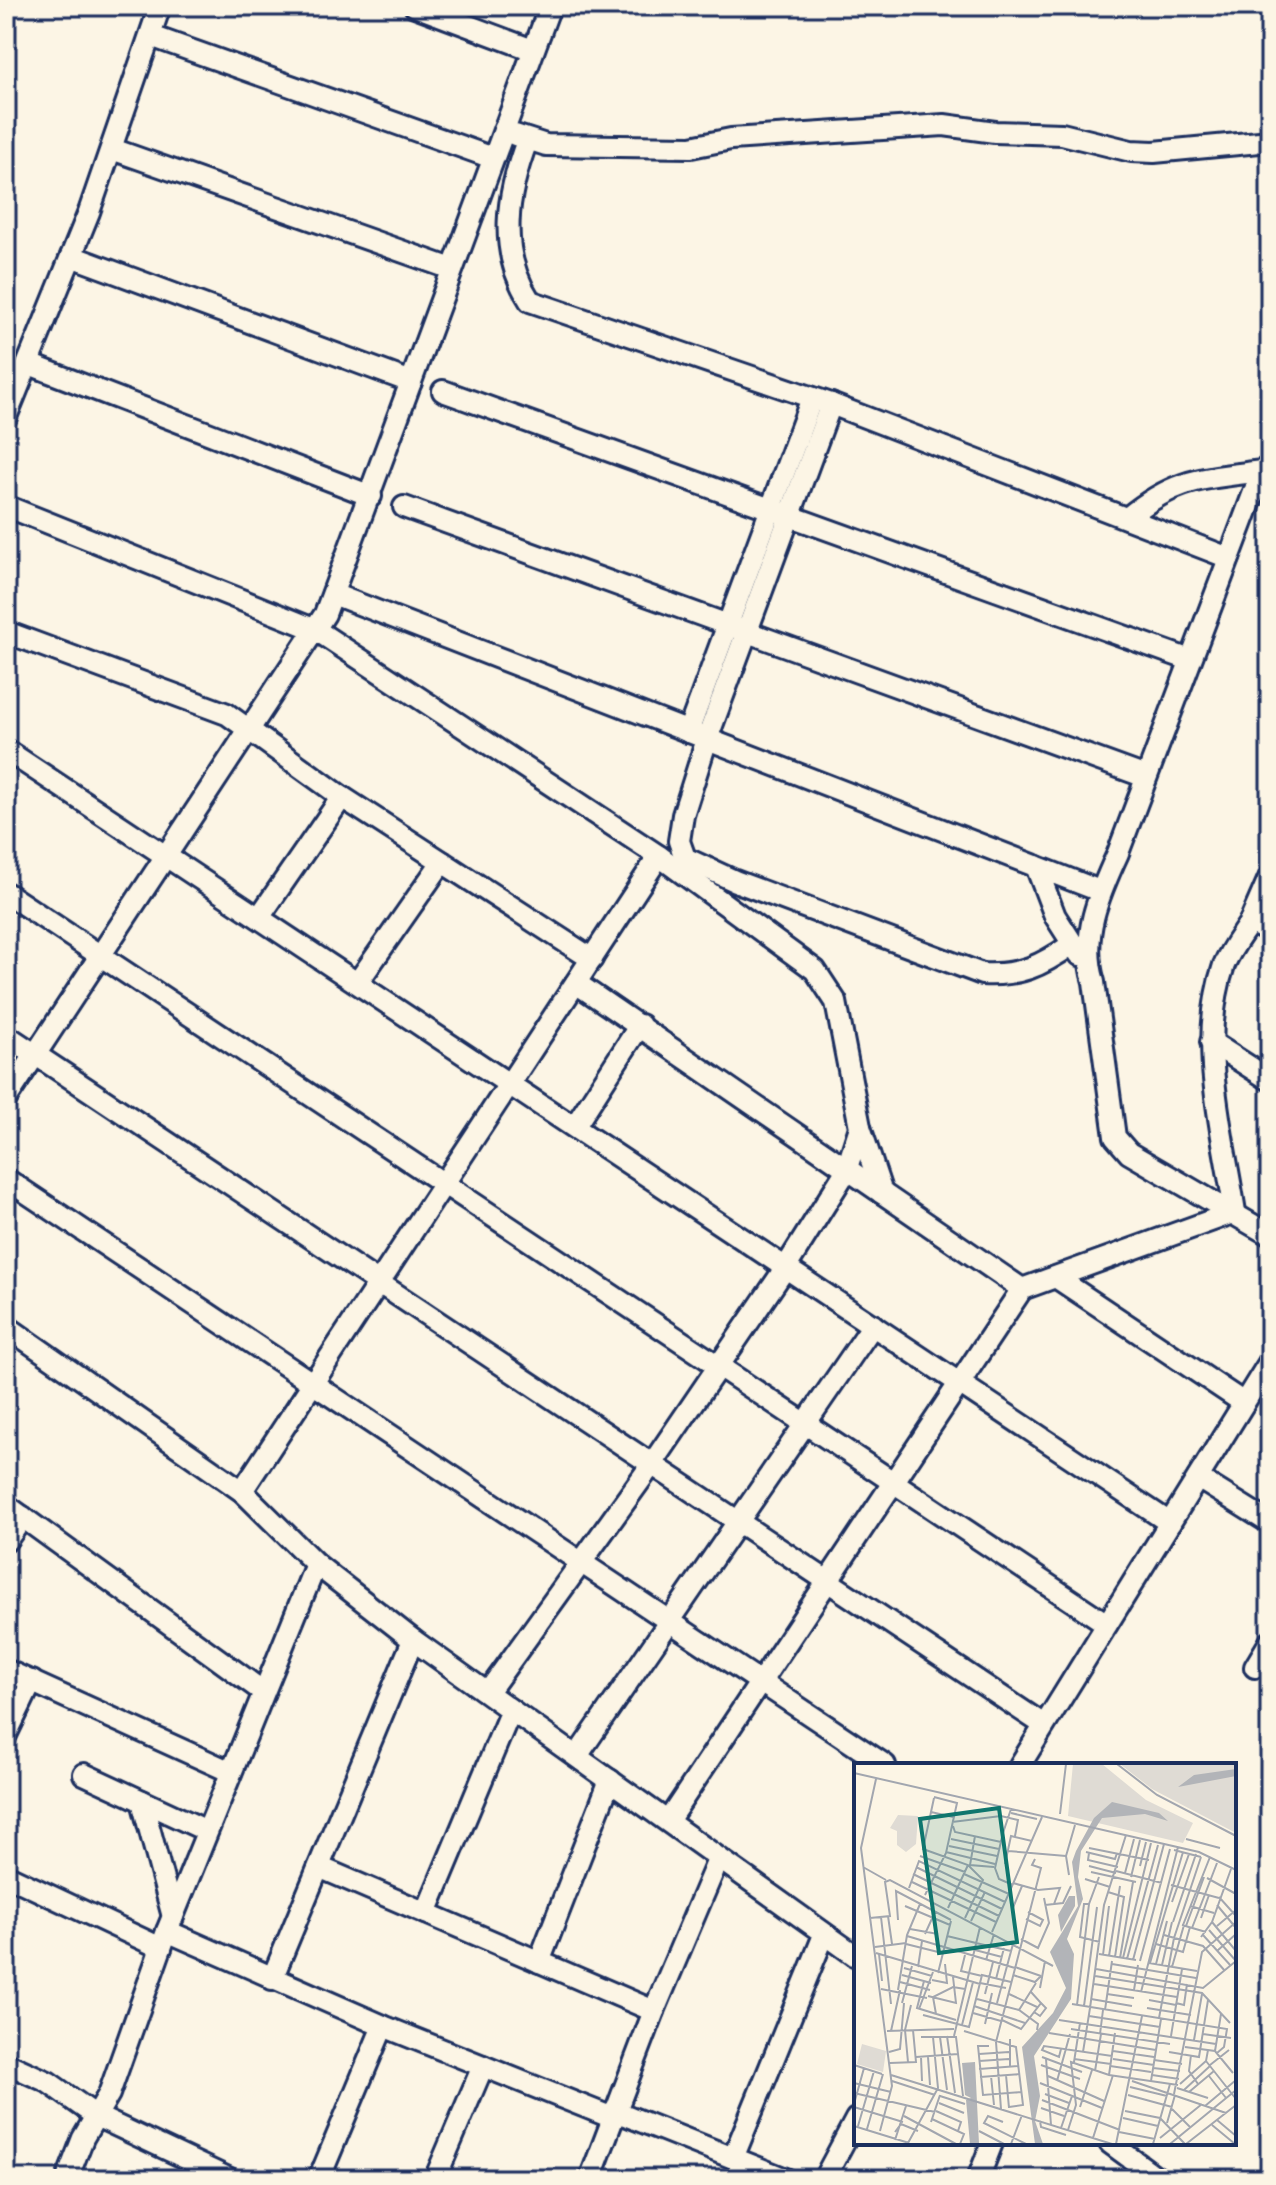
<svg xmlns="http://www.w3.org/2000/svg" width="1276" height="2185" font-family="'Playpen Sans',sans-serif">
  <style>
    .lines { fill: none; stroke-linecap: round; stroke-linejoin: round }
    .minor-casing { stroke: #1b2f5e; stroke-width: 26 }
    .minor { stroke: #fcf5e5; stroke-width: 20 }
    .inset-road { fill: none; stroke: #a2a6af; stroke-width: 2 }
    .view { fill: #0f766e; fill-opacity: 0.15; stroke: #0f766e; stroke-width: 4 }
    .inset-edge { fill: none; stroke: #1b2f5e; stroke-width: 4 }
  </style>
  <rect width="100%" height="100%" fill="#fcf5e5"/>
  <filter id="ink" filterUnits="userSpaceOnUse"><feTurbulence type="fractalNoise" baseFrequency=".0125" numOctaves="2"/><feDisplacementMap in="SourceGraphic" scale="16" xChannelSelector="R" yChannelSelector="G"/><feConvolveMatrix kernelMatrix="1 2 1 2 8 2 1 2 1" color-interpolation-filters="sRGB"/></filter>
  <g filter="url(#ink)">
    <g class="lines">
      <g class="minor-casing">
        <g id="minor">
          <path d="M 415,6 L 533,50"/>
          <path d="M 151,36 L 493,158"/>
          <path d="M 515,135 L 546,145 L 691,147 L 731,139 L 944,125 L 995,132 L 1062,134 L 1131,151 L 1154,152 L 1270,141"/>
          <path d="M 527,141 C 507,194 497,250 530,301 L 831,404 L 1229,558"/>
          <path d="M 112,149 L 452,269"/>
          <path d="M 71,256 L 411,382"/>
          <path d="M 29,364 L 371,496"/>
          <path d="M 443,391 L 1190,660"/>
          <path d="M 831,404 L 707,739 L 683,815 L 679,841 L 685,858 L 735,881 L 982,974 C 1020,976 1041,966 1071,945"/>
          <path d="M 6,417 L 89,212 L 160,6"/>
          <path d="M 1262,471 L 1118,853 C 1099,894 1080,937 1094,982 L 1115,1137 L 1129,1153 L 1270,1235"/>
          <path d="M 6,506 L 316,630 L 659,856 L 815,970 L 836,1002 L 860,1127 L 846,1171 L 786,1267 L 652,1464 L 488,1692"/>
          <path d="M 404,507 L 1146,777"/>
          <path d="M 1127,518 C 1176,478 1201,479 1262,471 L 1269,466"/>
          <path d="M 333,594 L 1100,891"/>
          <path d="M 6,632 L 227,714 L 342,797 L 592,959"/>
          <path d="M 688,732 L 812,398"/>
          <path d="M 6,750 L 1170,1523"/>
          <path d="M 1036,866 L 1055,916 L 1080,955"/>
          <path d="M 6,893 L 1107,1624"/>
          <path d="M 260,916 L 342,797"/>
          <path d="M 1250,922 L 1270,876"/>
          <path d="M 358,982 L 442,862"/>
          <path d="M 576,983 L 1022,1289 L 1235,1212"/>
          <path d="M 6,1035 L 1044,1725"/>
          <path d="M 1211,1042 L 1270,1080"/>
          <path d="M 6,1099 L 325,614 L 550,6"/>
          <path d="M 575,1126 L 640,1025"/>
          <path d="M 860,1127 L 882,1193"/>
          <path d="M 6,1179 L 885,1765"/>
          <path d="M 1235,1212 C 1223,1133 1197,1044 1224,965 C 1230,950 1241,936 1250,922 L 1270,932"/>
          <path d="M 1057,1278 L 1244,1403"/>
          <path d="M 6,1326 L 242,1491 L 316,1564 L 413,1640 L 856,1956"/>
          <path d="M 1198,1478 L 1270,1523"/>
          <path d="M 242,1491 L 659,856"/>
          <path d="M 6,1505 L 262,1691"/>
          <path d="M 6,1541 L 23,1517"/>
          <path d="M 1255,1667 L 1270,1642"/>
          <path d="M 6,1670 L 231,1772"/>
          <path d="M 6,1735 L 32,1681"/>
          <path d="M 577,1756 L 873,1325"/>
          <path d="M 1020,1765 L 1270,1361"/>
          <path d="M 84,1774 L 207,1831"/>
          <path d="M 142,1801 L 173,1917"/>
          <path d="M 668,1821 L 1022,1289"/>
          <path d="M 319,1867 L 654,2011"/>
          <path d="M 6,1875 L 161,1948"/>
          <path d="M 426,1913 L 511,1710"/>
          <path d="M 167,1931 L 383,2026 L 613,2118"/>
          <path d="M 539,1962 L 610,1780"/>
          <path d="M 272,1979 L 413,1640"/>
          <path d="M 6,2063 L 48,2082 L 96,2116 L 230,2179"/>
          <path d="M 615,2111 L 786,2179"/>
          <path d="M 1110,2143 L 1159,2179"/>
          <path d="M 733,2158 L 824,1935"/>
          <path d="M 67,2179 L 83,2138 L 109,2094 L 167,1931 L 316,1564"/>
          <path d="M 319,2179 L 383,2026"/>
          <path d="M 435,2179 L 483,2066"/>
          <path d="M 590,2179 L 654,2011 L 718,1860"/>
          <path d="M 824,2179 L 856,2119"/>
          <path d="M 978,2179 L 992,2143"/>
        </g>
      </g>
      <use href="#minor" class="minor"/>
    </g>
  </g>
  <g transform="translate(854 1763)">
    <rect width="382" height="382" fill="#fcf5e5"/>
    <path d="M 219,1 L 248,1 L 292,37 L 339,60 L 329,80 L 214,53 ZM 266,1 L 382,1 L 382,70 L 298,26 ZM 44,52 L 64,53 L 62,81 L 52,89 L 43,82 L 43,68 L 36,65 ZM 8,281 L 32,288 L 29,309 L 3,301 Z" fill="#dfdbd4"/>
    <path d="M 382,6 L 382,13 L 324,24 L 340,12 ZM 258,39 L 305,50 L 314,58 L 291,51 L 248,55 L 227,88 L 224,114 L 229,136 L 213,176 L 220,191 L 217,236 L 180,293 L 186,333 L 181,358 L 189,381 L 181,381 L 168,284 L 199,250 L 212,225 L 196,189 L 224,143 L 218,99 L 222,88 L 240,55 ZM 215,133 L 221,133 L 221,143 L 207,169 L 204,152 ZM 121,299 L 125,381 L 116,381 L 112,337 L 117,335 L 111,332 L 108,300 Z" fill="#b2b4b8"/>
    <path class="inset-road" d="M 263,1 L 303,32 L 382,73M 0,10 L 345,89 L 382,107M 22,16 L 7,85 L 38,323 L 26,368M 80,35 L 77,49 L 99,54M 77,49 L 69,86 L 114,102 L 129,117 L 111,155M 157,50 L 183,56M 206,51 L 212,1M 98,59 L 147,53 L 164,57 L 161,73M 99,63 L 101,69 L 147,79M 121,73 L 116,102 L 140,104M 148,73 L 157,46M 148,74 L 141,105 L 145,116 L 159,122M 97,76 L 145,86M 332,76 L 366,85M 95,83 L 143,93M 235,85 L 295,97M 320,87 L 347,94M 154,88 L 212,93M 92,89 L 141,101M 232,89 L 261,96 L 263,90M 235,90 L 234,97 L 264,104M 66,93 L 111,109M 151,101 L 157,73 L 178,78M 235,103 L 262,110M 286,103 L 292,79M 9,104 L 32,117M 62,104 L 148,146M 262,108 L 308,120M 237,109 L 282,119M 271,110 L 280,76M 59,111 L 145,153M 110,111 L 155,131M 215,112 L 212,93 L 221,62M 277,114 L 286,77M 353,115 L 382,131M 231,116 L 256,124M 58,119 L 142,159M 159,120 L 184,127 L 206,125 L 200,141M 317,122 L 365,135M 55,125 L 65,98 L 151,139M 254,129 L 270,134 L 261,194M 71,132 L 92,90 L 103,40 L 80,34M 365,134 L 382,153M 318,139 L 335,91M 235,141 L 230,141 L 226,174 L 246,179M 191,142 L 209,140 L 217,123M 363,142 L 382,165M 51,143 L 96,162M 336,143 L 360,150M 94,145 L 114,102M 158,147 L 168,123M 34,153 L 38,181M 27,154 L 37,241M 16,155 L 36,153 L 31,119 L 36,117 L 199,203M 347,155 L 355,132M 172,156 L 186,163 L 189,157 L 174,149M 44,157 L 42,128 L 97,157M 117,158 L 131,129M 319,159 L 342,91M 358,159 L 382,188M 328,162 L 352,169M 329,162 L 356,94M 332,163 L 350,114M 363,163 L 382,147M 338,165 L 363,100M 56,166 L 84,171M 355,167 L 382,198M 138,169 L 188,54M 71,171 L 81,149M 310,172 L 349,183 L 371,208M 349,172 L 377,203M 53,173 L 161,205M 93,173 L 122,180M 347,174 L 358,159 L 377,106M 167,176 L 184,185 L 195,160 L 190,135M 122,180 L 157,188M 52,181 L 84,189M 302,181 L 329,189 L 336,164M 21,184 L 52,180M 121,187 L 148,194M 363,188 L 382,171M 22,190 L 126,221M 25,191 L 28,218M 245,191 L 282,197M 111,192 L 107,208 L 128,213M 249,192 L 255,143M 255,193 L 266,123M 266,195 L 279,119M 269,195 L 297,80M 273,196 L 304,82M 132,197 L 140,171M 279,197 L 310,81M 286,198 L 316,86M 295,200 L 343,208M 296,200 L 329,89M 258,201 L 342,215M 302,201 L 313,158M 308,202 L 318,159M 64,204 L 68,178M 161,204 L 187,213M 318,204 L 330,162M 50,205 L 78,213M 242,206 L 349,225 L 382,198M 84,210 L 97,158M 48,212 L 77,220M 159,212 L 181,219 L 187,213M 241,213 L 348,230 L 376,260M 142,216 L 150,185M 78,217 L 93,220 L 91,201M 70,218 L 63,245 L 102,257M 46,219 L 76,227M 126,220 L 152,225M 240,221 L 323,234M 186,225 L 191,198M 27,226 L 73,235M 44,227 L 53,172 L 66,141M 280,227 L 284,202M 287,229 L 324,84M 131,231 L 139,199M 155,231 L 183,244M 253,231 L 280,235M 74,233 L 102,240 L 99,214M 123,236 L 165,247 L 184,261 L 183,267M 237,236 L 278,243M 295,237 L 322,242M 48,240 L 58,203M 143,240 L 159,181M 322,240 L 330,242 L 333,221M 218,241 L 373,266 L 370,284 L 363,290M 223,242 L 235,141 L 245,114M 120,243 L 171,260M 230,243 L 243,144M 236,245 L 250,142 L 272,72M 293,245 L 337,252M 65,246 L 79,209M 165,247 L 182,220M 251,247 L 258,198M 180,249 L 186,253 L 192,245 L 187,240M 119,250 L 147,258M 82,251 L 79,234 L 99,224 L 111,226M 69,252 L 115,264 L 128,212 L 157,219M 235,253 L 306,264M 305,255 L 320,175 L 347,94M 148,257 L 167,266 L 187,240 L 177,229M 205,257 L 362,281M 131,261 L 138,230M 108,262 L 119,219M 217,266 L 316,281M 51,267 L 54,299M 51,267 L 57,242M 33,268 L 100,266M 37,268 L 46,227M 110,268 L 162,284 L 169,342 L 155,344M 195,270 L 302,287M 246,271 L 249,247M 349,271 L 377,275M 93,273 L 101,330M 100,273 L 126,164M 317,273 L 328,206M 67,274 L 102,274 L 109,333M 86,274 L 93,327M 340,277 L 348,231M 135,283 L 124,283 L 129,332 L 167,329M 331,284 L 361,288 L 379,310M 207,286 L 205,294 L 188,287 L 190,283 L 258,293M 259,288 L 300,294M 361,288 L 367,251M 35,289 L 46,286 L 50,240M 229,289 L 236,245M 315,289 L 345,294 L 354,237M 125,291 L 155,289M 337,292 L 335,308 L 344,321M 62,294 L 104,291M 67,294 L 68,318M 74,294 L 76,322M 188,294 L 228,309M 192,296 L 197,362M 220,296 L 257,301M 259,296 L 300,302M 300,297 L 328,301M 125,298 L 155,296M 352,298 L 382,336M 220,299 L 226,260M 36,300 L 62,299 L 59,267M 0,302 L 28,311M 187,302 L 226,316M 356,302 L 375,287M 256,303 L 297,309M 156,304 L 156,276M 299,305 L 326,308M 125,306 L 164,303M 241,308 L 247,271M 37,312 L 258,381M 152,312 L 155,345M 255,312 L 261,270M 298,312 L 325,316M 137,313 L 140,342M 194,313 L 250,338M 355,313 L 372,335M 126,314 L 166,311M 38,318 L 81,332M 203,318 L 216,271M 278,318 L 372,350M 297,318 L 307,256M 0,320 L 37,329M 186,320 L 248,345M 326,321 L 352,298 L 354,287M 276,324 L 313,333M 323,325 L 354,335M 330,327 L 356,303M 335,329 L 360,308M 0,330 L 81,349M 191,331 L 215,340M 320,331 L 348,189 L 382,159M 274,332 L 318,344M 86,333 L 111,341M 188,337 L 266,367M 85,340 L 110,350M 0,341 L 10,305M 351,343 L 382,317M 0,344 L 49,359M 226,344 L 238,307M 187,345 L 210,353M 147,346 L 142,279 L 187,105 L 178,102 L 181,96M 318,346 L 336,364M 82,348 L 107,359 L 104,368M 271,348 L 306,355 L 331,381M 50,353 L 102,381M 269,355 L 304,363M 78,356 L 110,371 L 106,381M 363,357 L 382,373M 186,358 L 187,364 L 212,372M 77,359 L 86,332M 149,359 L 134,353 L 130,360 L 172,381M 313,360 L 321,332M 358,362 L 381,381M 0,363 L 55,380M 4,363 L 20,308M 207,365 L 218,333M 13,366 L 29,311M 214,367 L 222,342 L 217,299 L 255,312 L 324,322M 125,368 L 150,381M 41,369 L 47,361 L 64,368M 265,369 L 301,376M 239,375 L 259,312M 306,375 L 348,341M 41,377 L 52,343M 54,380 L 84,325 L 79,274M 157,381 L 168,352M 262,381 L 288,253M 299,381 L 316,321M 316,381 L 382,327M 332,381 L 382,342"/>
    <path class="view" d="M 145,45 L 163,179 L 85,190 L 66,56 Z"/>
    <rect width="382" height="382" class="inset-edge"/>
  </g>
  <rect width="1276" height="2185" fill="none" stroke="#fcf5e5" stroke-width="32"/>
  <rect x="16" y="16" width="1244" height="2153" fill="none" stroke="#1b2f5e" stroke-width="3" filter="url(#ink)"/>
</svg>
